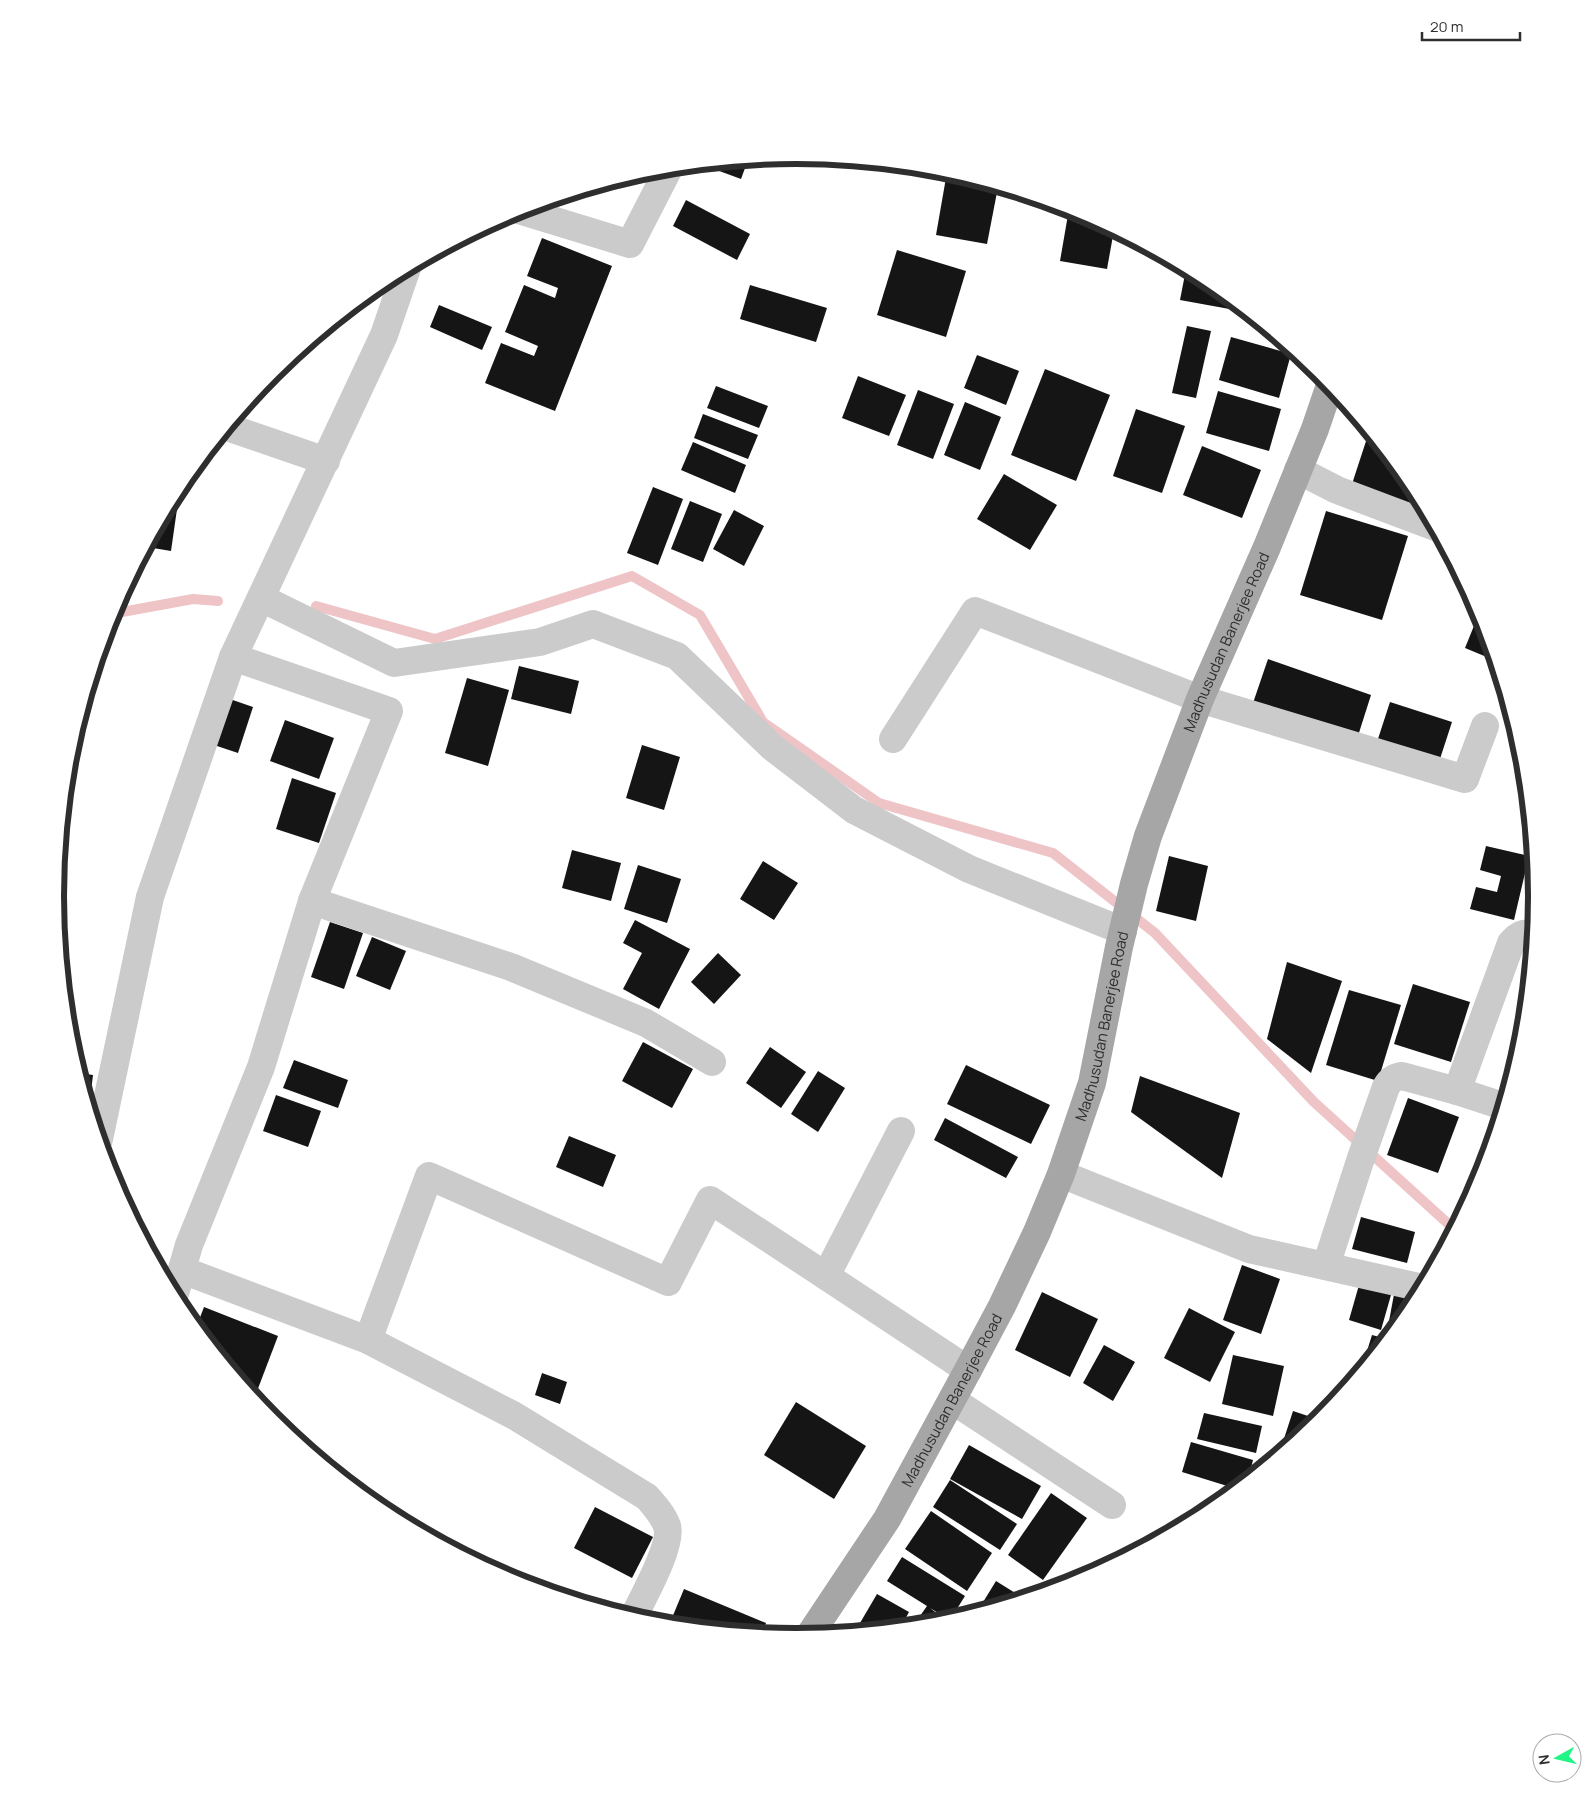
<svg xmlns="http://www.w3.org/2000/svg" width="1592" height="1793" font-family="Manrope,sans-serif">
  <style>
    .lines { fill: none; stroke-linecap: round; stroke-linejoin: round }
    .stream { stroke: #eec4c7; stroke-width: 10 }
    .building { fill: #151515 }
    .minor { stroke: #cbcbcb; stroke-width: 28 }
    .major { stroke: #a6a6a6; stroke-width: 28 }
    .labels { text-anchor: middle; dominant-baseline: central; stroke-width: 5; stroke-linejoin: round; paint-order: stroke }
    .street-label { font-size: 15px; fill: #2e2e2e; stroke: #fff }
    .rim { fill: none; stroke: #2e2e2e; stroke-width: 6 }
  </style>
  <rect width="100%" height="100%" fill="#fff"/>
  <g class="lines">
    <g class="stream">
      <path d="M 316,606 L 435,639 L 632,576 L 700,615 L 763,722 L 879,803 L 1053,853 L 1155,933 L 1314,1102 L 1454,1229"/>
      <path d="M 111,614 L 193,599 L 218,601"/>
    </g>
  </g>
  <g class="building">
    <path d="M 748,160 L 741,179 L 703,165 Z"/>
    <path d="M 947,172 L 998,187 L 987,244 L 936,235 Z"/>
    <path d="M 686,200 L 750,234 L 737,260 L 673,226 Z"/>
    <path d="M 1069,209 L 1080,212 L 1114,230 L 1107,269 L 1060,261 Z"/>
    <path d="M 542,238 L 612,266 L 555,411 L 485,383 L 501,343 L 534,356 L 538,346 L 505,332 L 524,285 L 555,298 L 558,288 L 527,276 Z"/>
    <path d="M 897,250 L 966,271 L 946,337 L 877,315 Z"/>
    <path d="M 1186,269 L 1208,281 L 1236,304 L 1235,310 L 1180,300 Z"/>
    <path d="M 750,285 L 827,308 L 816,342 L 740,319 Z"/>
    <path d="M 439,305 L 492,327 L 482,350 L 430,327 Z"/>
    <path d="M 1187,326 L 1211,331 L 1196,398 L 1172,393 Z"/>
    <path d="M 1231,337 L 1291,354 L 1279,398 L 1219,380 Z"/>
    <path d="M 977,355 L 1019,371 L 1006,405 L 964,388 Z"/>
    <path d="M 1045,369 L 1110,395 L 1076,481 L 1011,455 Z"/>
    <path d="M 858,376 L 906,395 L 889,436 L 842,418 Z"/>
    <path d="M 716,386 L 768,406 L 759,428 L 707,408 Z"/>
    <path d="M 918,390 L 954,404 L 933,459 L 897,445 Z"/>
    <path d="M 1218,391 L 1281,409 L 1269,451 L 1206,433 Z"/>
    <path d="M 965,402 L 1001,417 L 980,470 L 944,455 Z"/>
    <path d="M 1136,409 L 1185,426 L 1162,493 L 1113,476 Z"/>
    <path d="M 703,414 L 758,435 L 748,459 L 694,438 Z"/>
    <path d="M 1369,432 L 1412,485 L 1427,513 L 1351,487 Z"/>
    <path d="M 693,442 L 746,465 L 735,493 L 681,470 Z"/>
    <path d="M 1202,446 L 1261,470 L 1242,518 L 1183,495 Z"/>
    <path d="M 1004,474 L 1057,505 L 1030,550 L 977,519 Z"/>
    <path d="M 653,487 L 683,499 L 658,565 L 627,553 Z"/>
    <path d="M 690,501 L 722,514 L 703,562 L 671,549 Z"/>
    <path d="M 168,507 L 177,509 L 171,551 L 147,547 Z"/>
    <path d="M 734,510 L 764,526 L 744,566 L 713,549 Z"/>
    <path d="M 1326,511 L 1408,536 L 1382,620 L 1300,595 Z"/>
    <path d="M 1480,611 L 1494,658 L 1494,660 L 1465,648 Z"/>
    <path d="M 1268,659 L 1371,695 L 1357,739 L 1253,703 Z"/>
    <path d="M 519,666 L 579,681 L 571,714 L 511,699 Z"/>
    <path d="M 467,678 L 509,690 L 488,766 L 445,753 Z"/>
    <path d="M 224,697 L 253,707 L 238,753 L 208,743 Z"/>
    <path d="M 1390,702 L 1452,722 L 1438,765 L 1376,745 Z"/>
    <path d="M 285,720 L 334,738 L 319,779 L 270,761 Z"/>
    <path d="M 642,745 L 680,757 L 664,810 L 626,798 Z"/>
    <path d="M 292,778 L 336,793 L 319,843 L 276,829 Z"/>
    <path d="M 1486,846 L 1529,856 L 1514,920 L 1470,909 L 1476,887 L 1497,892 L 1501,876 L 1480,870 Z"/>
    <path d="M 572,850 L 621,863 L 611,901 L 562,888 Z"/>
    <path d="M 1169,856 L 1208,866 L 1196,921 L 1156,911 Z"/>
    <path d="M 1533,859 L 1537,893 L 1525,890 Z"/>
    <path d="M 763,861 L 798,883 L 774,920 L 740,899 Z"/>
    <path d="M 638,865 L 681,879 L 667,923 L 624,909 Z"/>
    <path d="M 635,920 L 690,949 L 659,1009 L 623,989 L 642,953 L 623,943 Z"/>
    <path d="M 330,922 L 363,933 L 344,989 L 311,977 Z"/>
    <path d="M 372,937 L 406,951 L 390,990 L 356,976 Z"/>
    <path d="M 718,953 L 741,975 L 714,1004 L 691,982 Z"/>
    <path d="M 1287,962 L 1342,981 L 1311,1073 L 1267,1039 Z"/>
    <path d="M 1413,984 L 1470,1002 L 1451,1062 L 1394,1044 Z"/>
    <path d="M 1349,990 L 1401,1005 L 1378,1081 L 1326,1065 Z"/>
    <path d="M 643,1042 L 693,1069 L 672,1108 L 622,1081 Z"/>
    <path d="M 770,1047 L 806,1072 L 781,1108 L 746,1083 Z"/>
    <path d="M 294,1060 L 348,1080 L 338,1108 L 283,1088 Z"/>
    <path d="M 966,1065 L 1050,1105 L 1031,1144 L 947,1104 Z"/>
    <path d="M 818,1071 L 845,1088 L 818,1132 L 791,1114 Z"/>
    <path d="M 79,1073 L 93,1075 L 89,1107 L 84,1089 Z"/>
    <path d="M 1140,1076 L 1240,1113 L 1222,1178 L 1131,1112 Z"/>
    <path d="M 276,1095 L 321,1111 L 308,1147 L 263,1131 Z"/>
    <path d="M 1408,1098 L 1459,1117 L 1438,1173 L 1387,1155 Z"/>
    <path d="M 945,1118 L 1018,1157 L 1006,1178 L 934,1140 Z"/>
    <path d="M 569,1136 L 616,1155 L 603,1187 L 556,1167 Z"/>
    <path d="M 1361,1217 L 1415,1232 L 1407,1263 L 1352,1249 Z"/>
    <path d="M 1242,1265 L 1280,1279 L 1261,1334 L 1223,1320 Z"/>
    <path d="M 1361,1278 L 1393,1288 L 1381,1330 L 1349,1320 Z"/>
    <path d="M 1395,1289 L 1420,1294 L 1412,1308 L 1392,1333 L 1387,1332 Z"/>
    <path d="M 1042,1292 L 1098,1319 L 1070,1377 L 1015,1350 Z"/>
    <path d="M 204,1307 L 278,1336 L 254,1399 L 196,1328 Z"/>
    <path d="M 1189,1308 L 1235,1332 L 1210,1382 L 1164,1358 Z"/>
    <path d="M 1372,1335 L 1387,1339 L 1361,1370 Z"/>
    <path d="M 1104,1345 L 1135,1362 L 1113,1401 L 1083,1383 Z"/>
    <path d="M 1233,1355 L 1284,1366 L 1273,1416 L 1222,1404 Z"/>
    <path d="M 542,1373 L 567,1382 L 560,1404 L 535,1395 Z"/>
    <path d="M 796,1402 L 866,1446 L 834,1499 L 764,1455 Z"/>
    <path d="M 1293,1411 L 1320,1420 L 1282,1451 L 1280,1451 Z"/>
    <path d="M 1204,1413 L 1262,1426 L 1256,1453 L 1197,1439 Z"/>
    <path d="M 1191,1442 L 1253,1460 L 1248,1480 L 1237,1489 L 1182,1472 Z"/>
    <path d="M 969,1445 L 1041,1486 L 1022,1519 L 950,1479 Z"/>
    <path d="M 950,1480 L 1017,1524 L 1000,1550 L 933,1507 Z"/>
    <path d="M 1051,1493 L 1087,1518 L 1043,1580 L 1008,1555 Z"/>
    <path d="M 595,1507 L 653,1537 L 632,1578 L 574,1548 Z"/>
    <path d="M 931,1511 L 992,1553 L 967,1591 L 905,1549 Z"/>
    <path d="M 902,1557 L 965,1596 L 950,1620 L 930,1608 L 947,1621 L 913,1626 L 927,1606 L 887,1581 Z"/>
    <path d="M 996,1581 L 1023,1598 L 977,1612 Z"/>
    <path d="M 684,1589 L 766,1623 L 762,1634 L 669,1625 Z"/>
    <path d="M 877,1594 L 909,1612 L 901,1627 L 872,1630 L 860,1623 Z"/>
  </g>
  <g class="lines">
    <g class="minor">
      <path d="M 519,210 L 630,244 L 669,168"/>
      <path d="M 227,427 L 326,461"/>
      <path d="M 1298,470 L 1337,490 L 1435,527"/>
      <path d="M 261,598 L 394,663 L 540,642 L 593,624 L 677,656 L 772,747 L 854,810 L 969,869 L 1123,931"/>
      <path d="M 893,739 L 975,611 L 1200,699 L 1465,779 L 1485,726"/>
      <path d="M 312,901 L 511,967 L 646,1023 L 712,1062"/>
      <path d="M 1457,1091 L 1511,943 C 1518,935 1523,932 1533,934"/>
      <path d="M 99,1139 L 150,897 L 233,657"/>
      <path d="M 1061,1174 L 1249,1249 L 1423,1288"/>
      <path d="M 1326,1266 L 1360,1161 L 1386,1087 C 1390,1080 1394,1077 1402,1076 L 1457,1091 L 1503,1106"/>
      <path d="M 182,1270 L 368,1340 L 513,1415 L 647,1497 C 655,1506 663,1515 667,1526 C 673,1545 642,1599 633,1618"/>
      <path d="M 826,1276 L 968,1370"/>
      <path d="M 174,1297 L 189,1245 L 261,1067 L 312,901 L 389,711 L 233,657 L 384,335 L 407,268"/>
      <path d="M 368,1340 L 429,1176 L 668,1282 L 710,1200 L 826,1276 L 901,1131"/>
      <path d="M 952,1400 L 1112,1505"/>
    </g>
    <path class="major" id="s1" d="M 809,1636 L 887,1519 L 968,1370 L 1002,1306 L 1037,1232 L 1061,1174 L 1092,1083 L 1119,947 L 1134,884 L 1148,836 L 1200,699 L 1267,547 L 1315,429 L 1330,385"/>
  </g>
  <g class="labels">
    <g class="street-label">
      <text stroke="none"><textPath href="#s1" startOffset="1086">Madhusudan Banerjee Road</textPath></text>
      <text stroke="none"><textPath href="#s1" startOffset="681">Madhusudan Banerjee Road</textPath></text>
      <text stroke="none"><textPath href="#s1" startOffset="276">Madhusudan Banerjee Road</textPath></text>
    </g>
  </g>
  <path d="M0 0H1592V1793H0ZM64 896a732 732 0 1 1 1464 0a732 732 0 1 1-1464 0Z" fill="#fff" fill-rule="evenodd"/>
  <path class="rim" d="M64 896a732 732 0 1 1 1464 0a732 732 0 1 1-1464 0Z"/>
  <g transform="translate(1557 1758) rotate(262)"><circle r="24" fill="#ffffff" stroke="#ababab"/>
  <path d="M0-4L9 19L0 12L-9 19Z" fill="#20f586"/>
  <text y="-8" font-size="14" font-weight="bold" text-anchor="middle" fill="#2e2e2e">N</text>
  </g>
  <path d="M1422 32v8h98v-8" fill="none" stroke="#2e2e2e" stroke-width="2.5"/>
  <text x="1430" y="32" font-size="15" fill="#2e2e2e" stroke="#ffffff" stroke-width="4" paint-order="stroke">20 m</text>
</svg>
